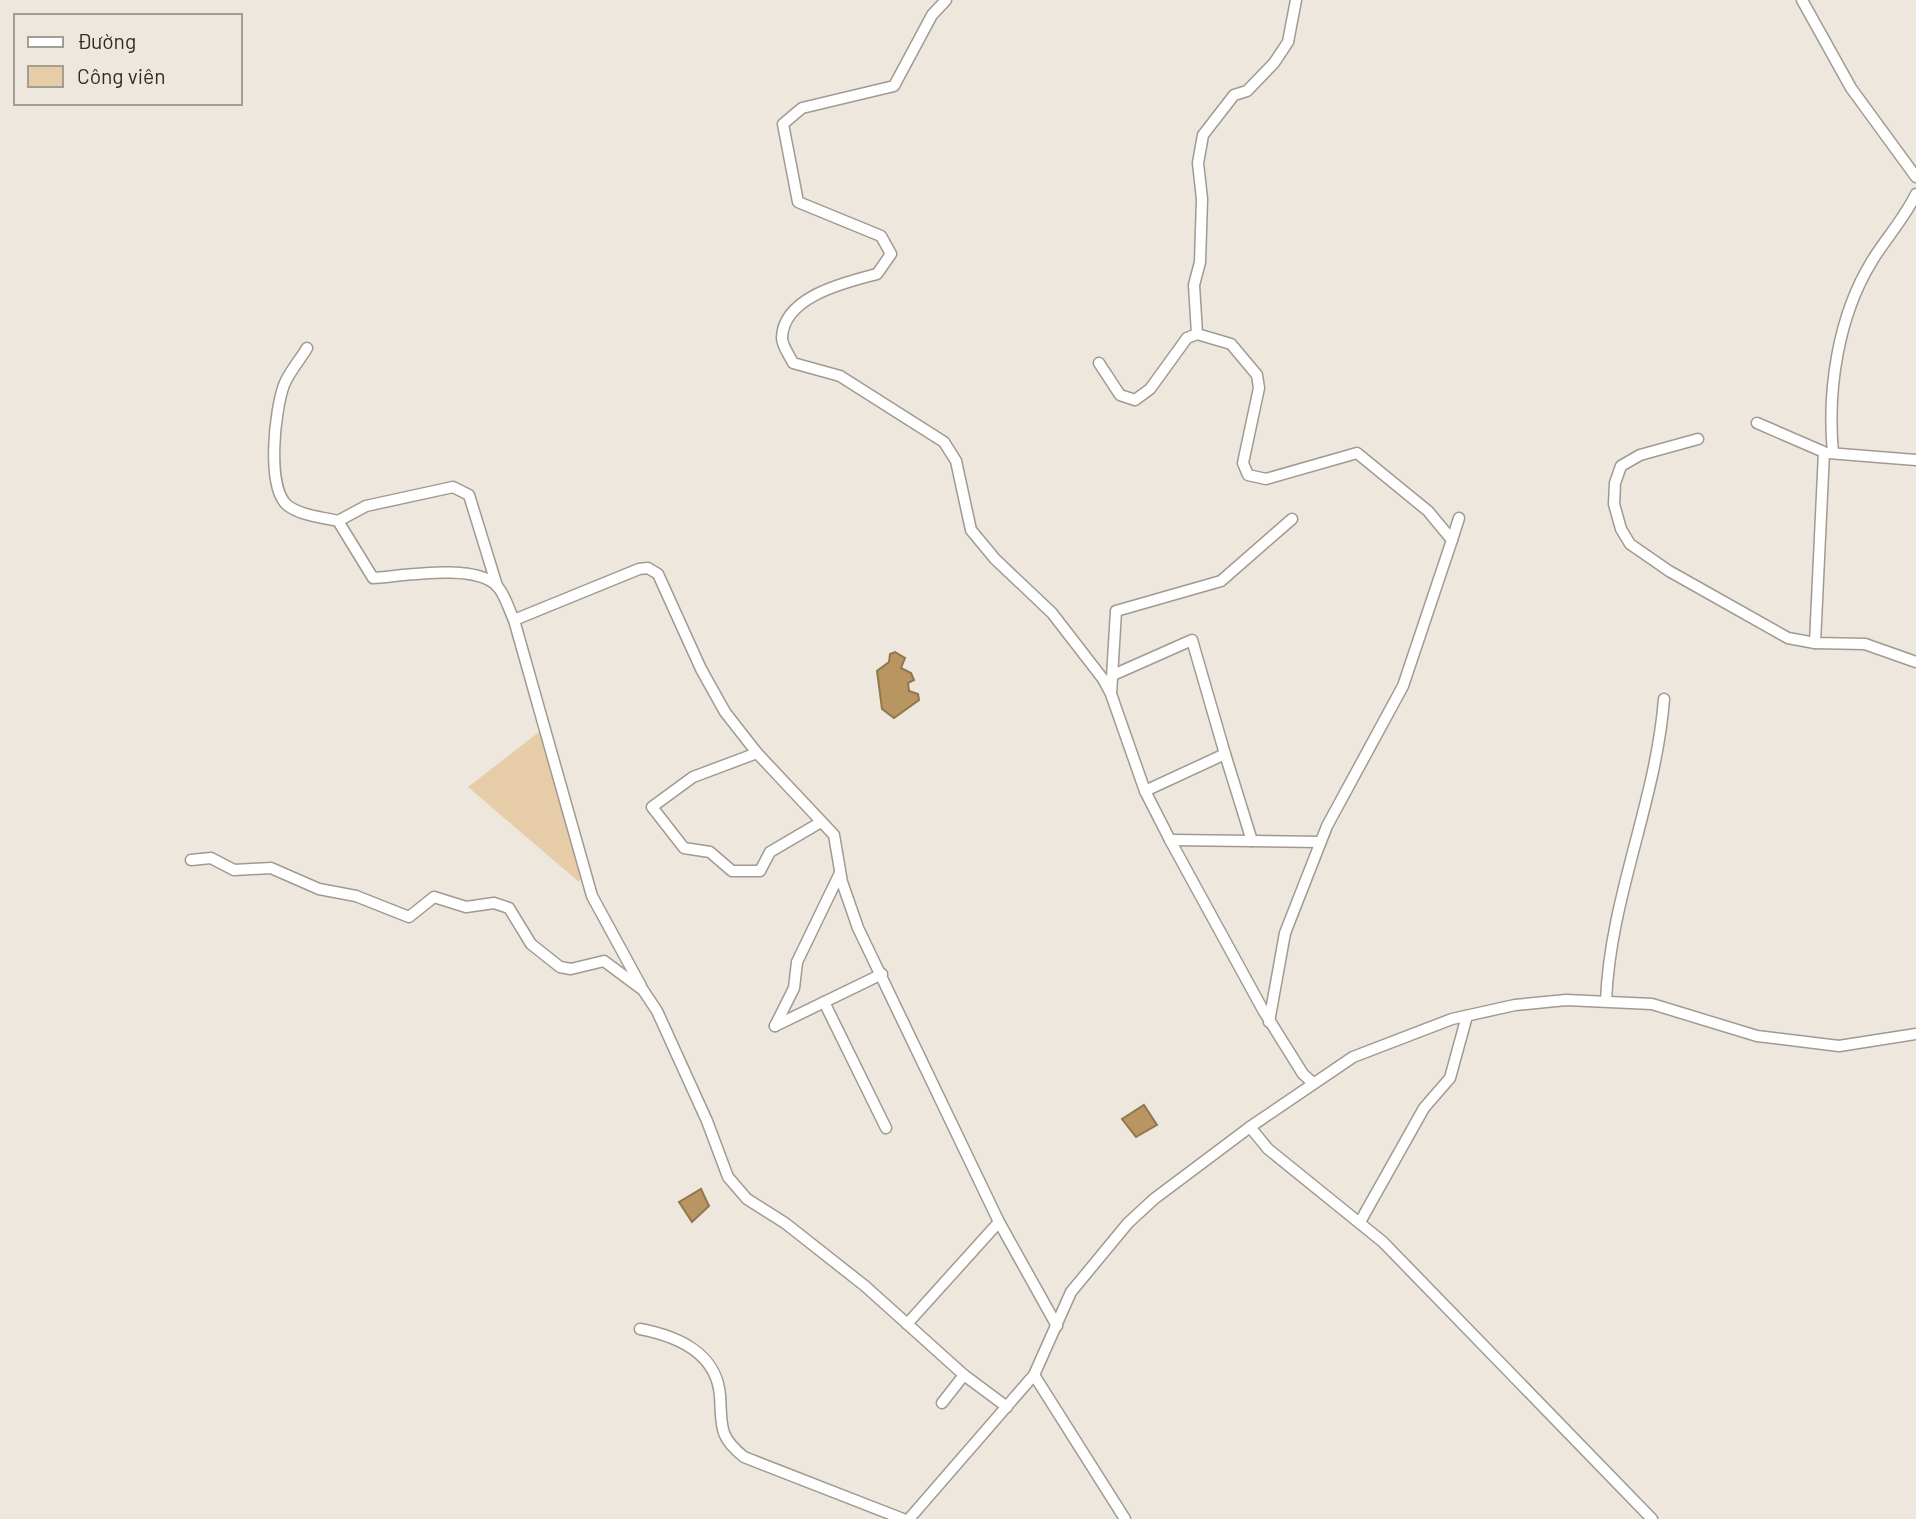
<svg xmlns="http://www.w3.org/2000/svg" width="1916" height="1519" font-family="Barlow,sans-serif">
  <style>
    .green { fill: #e6cda8 }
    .water { fill: #b99661; stroke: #907750; stroke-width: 2 }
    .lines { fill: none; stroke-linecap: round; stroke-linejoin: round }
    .minor-casing { stroke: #a19a91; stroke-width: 13 }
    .minor { stroke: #fff; stroke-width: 10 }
  </style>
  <rect width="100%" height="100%" fill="#eee7dd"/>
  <path class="green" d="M 539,732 L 550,753 L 582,873 L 579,882 L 468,787 Z"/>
  <g class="water">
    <path d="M 895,652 L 905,658 L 901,668 L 911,673 L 914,680 L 908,683 L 909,691 L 918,694 L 919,700 L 894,718 L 882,709 L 877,671 L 889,662 L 890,654 Z"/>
    <path d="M 1144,1105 L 1157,1125 L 1136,1137 L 1122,1119 Z"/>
    <path d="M 701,1189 L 709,1206 L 692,1222 L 679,1202 Z"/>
  </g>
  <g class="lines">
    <g class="minor-casing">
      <g id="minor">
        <path d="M 946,0 L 932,15 L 894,86 L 802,108 L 783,124 L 798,202 L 881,236 L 891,254 L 877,274 C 847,282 783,296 782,338 C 782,346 790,356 793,363 L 840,376 L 944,442 L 956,461 L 971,530 L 995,559 L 1052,613 L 1103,679 L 1111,694 L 1145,791 L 1170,840 L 1263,1010 L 1303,1074 L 1312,1082"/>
        <path d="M 1802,0 L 1851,88 L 1916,177"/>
        <path d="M 1197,334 L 1194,285 L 1200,262 L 1202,199 L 1198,163 L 1203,135 L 1234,95 L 1247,91 L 1274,63 L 1288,42 L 1296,0"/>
        <path d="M 307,348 C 300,360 289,372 284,385 C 275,409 266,486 287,505 C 301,516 322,517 338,521 L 373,578 C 403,576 475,563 497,586 C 505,594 509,610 514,620 L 592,896 L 641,986"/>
        <path d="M 1099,363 L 1120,395 L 1135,400 L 1150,389 L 1187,338 L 1197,334 L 1231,344 L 1257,375 L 1259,388 L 1243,463 L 1248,475 L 1266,479 L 1357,453 L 1428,511 L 1452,540 L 1403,686 L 1327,826 L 1285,933 L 1269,1022"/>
        <path d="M 1757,423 L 1824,452 L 1815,643"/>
        <path d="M 1698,439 L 1640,455 L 1621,466 L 1615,483 L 1614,504 L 1621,529 L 1630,544 L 1669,571 L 1788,638 L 1815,643 L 1865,644 L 1916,662"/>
        <path d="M 1828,453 L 1916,460"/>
        <path d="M 1833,453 C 1827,390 1838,316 1872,261 C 1886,238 1904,219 1916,194"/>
        <path d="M 338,521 L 366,506 L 453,487 L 469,495 L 497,586"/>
        <path d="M 1452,540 L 1459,518"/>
        <path d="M 514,620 L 639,569 L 648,568 L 658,574 L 701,669 L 725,712 L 757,753 L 834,835 L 842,882 L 858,928 L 999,1222 L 1057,1326"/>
        <path d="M 1113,675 L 1192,640 L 1225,754"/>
        <path d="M 1111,694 L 1116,611 L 1221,581 L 1292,519"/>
        <path d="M 757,753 L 693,777 L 652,807 L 684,848 L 710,852 L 732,871 L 760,871 L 770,852 L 821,822"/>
        <path d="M 1145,791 L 1225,754 L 1252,841"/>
        <path d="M 1170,840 L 1320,842"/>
        <path d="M 191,860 L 211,858 L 234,870 L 271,868 L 319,889 L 356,896 L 409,917 L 434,897 L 466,907 L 494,903 L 509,908 L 531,944 L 560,967 L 571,969 L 604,961 L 643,990 L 657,1011 L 707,1121 L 728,1177 L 747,1199 L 785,1223 L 865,1286 L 964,1375 L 1007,1407"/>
        <path d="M 1606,1001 C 1610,898 1656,802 1664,699"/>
        <path d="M 824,1002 L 886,1128"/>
        <path d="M 775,1026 L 794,988 L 797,962 L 840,873"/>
        <path d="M 775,1026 L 882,974"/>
        <path d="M 1250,1127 L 1268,1149 L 1383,1242 L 1652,1519"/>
        <path d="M 1360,1222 L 1424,1108 L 1450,1078 L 1467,1016"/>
        <path d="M 907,1324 L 999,1222"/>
        <path d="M 640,1329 C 677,1336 717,1353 720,1396 C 722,1426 718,1436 744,1457 L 903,1519"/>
        <path d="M 1034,1375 L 1125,1519"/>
        <path d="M 942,1403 L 964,1375"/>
        <path d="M 909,1519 L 1034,1375 L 1071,1292 L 1128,1223 L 1154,1199 L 1250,1127 L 1353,1057 L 1452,1019 L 1515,1005 L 1566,1000 L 1652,1004 L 1757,1036 L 1839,1046 L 1916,1034"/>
      </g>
    </g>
    <use href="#minor" class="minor"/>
  </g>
  <rect x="14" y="14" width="228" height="91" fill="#eee7dd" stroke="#a29d95" stroke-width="2"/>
  <rect x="28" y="37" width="35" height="10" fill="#ffffff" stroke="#a29d95" stroke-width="2"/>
  <text x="77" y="49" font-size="21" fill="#312e2a">Đường</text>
  <rect x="28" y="66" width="35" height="21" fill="#e6cda8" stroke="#a29d95" stroke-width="2"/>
  <text x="77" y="84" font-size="21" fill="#312e2a">Công viên</text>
</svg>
